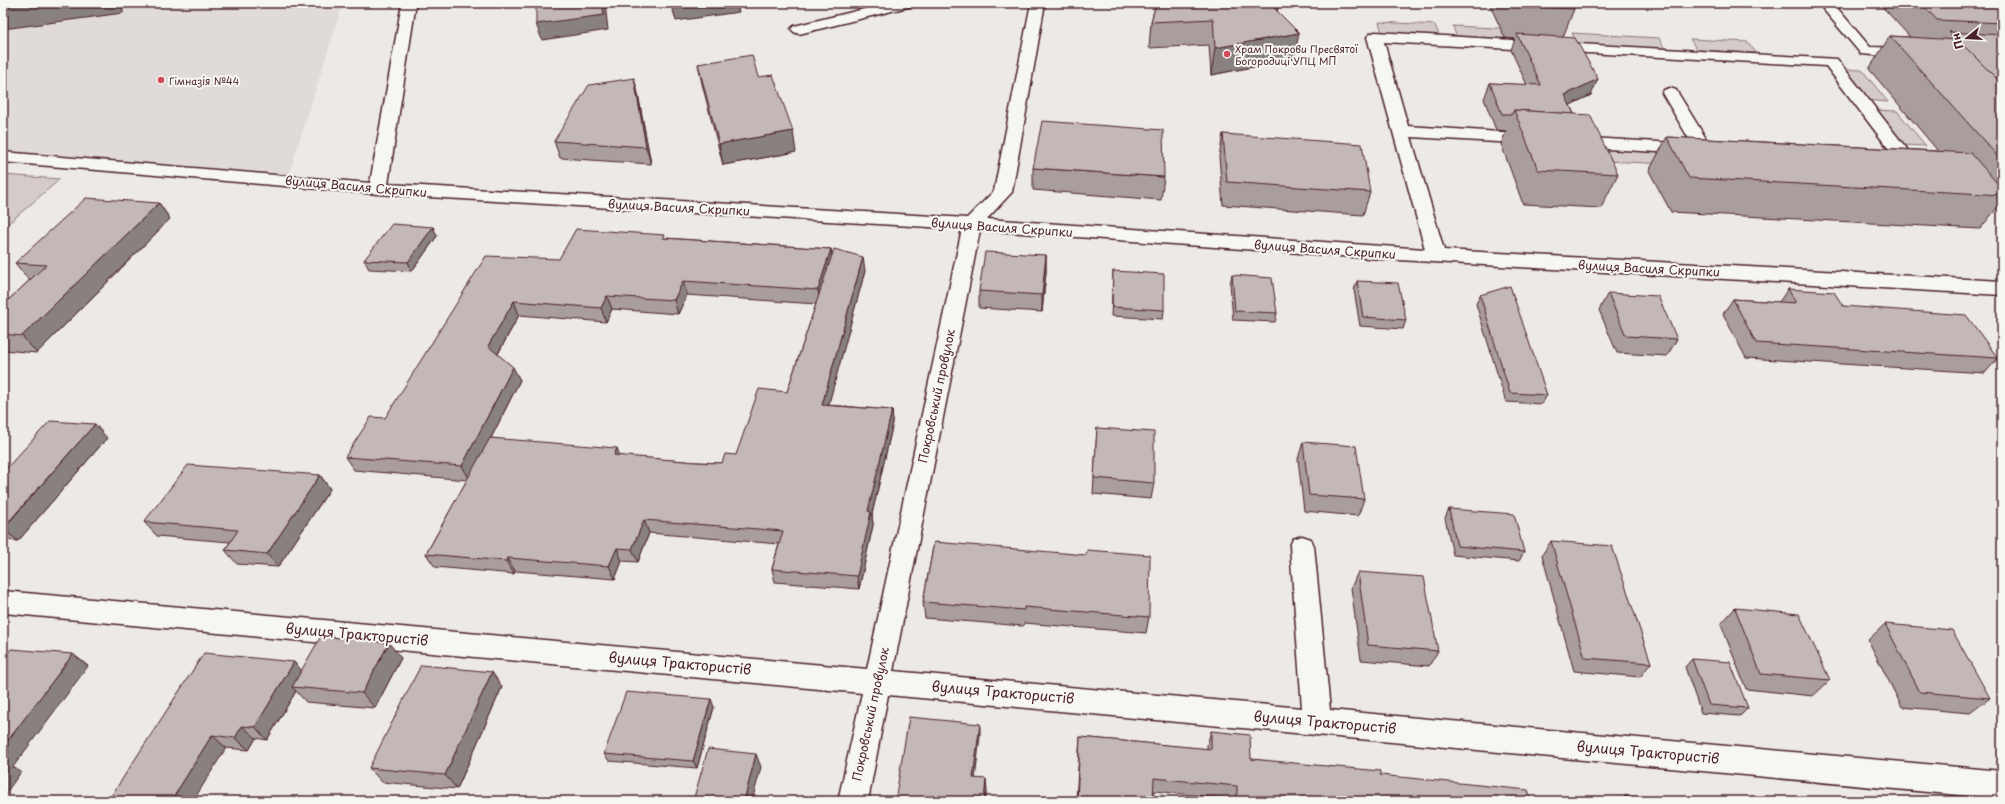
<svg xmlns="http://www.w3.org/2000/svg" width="2005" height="804" font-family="'Playpen Sans',sans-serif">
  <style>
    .built { fill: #e0dad8 }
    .green { fill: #d4cbca; stroke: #8f757a }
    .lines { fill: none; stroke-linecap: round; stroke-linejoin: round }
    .minor-casing { stroke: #4a1f2b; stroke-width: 3 }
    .minor { fill: #f6f6f2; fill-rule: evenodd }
    .wall { fill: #a99d9d; stroke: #4a1f2b; fill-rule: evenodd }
    .shaded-wall { fill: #898080; stroke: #4a1f2b }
    .building { fill: #c4b7b7; stroke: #4a1f2b }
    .poi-dot { fill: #d1495b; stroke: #f6f6f2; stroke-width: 1.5 }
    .labels { text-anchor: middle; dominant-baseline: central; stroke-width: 4; stroke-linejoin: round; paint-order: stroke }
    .far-poi-label { font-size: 10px; fill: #4a1f2b; stroke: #f6f6f2; text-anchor: start }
    .street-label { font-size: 12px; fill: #4a1f2b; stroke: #f6f6f2 }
    .near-street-label { font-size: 14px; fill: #4a1f2b; stroke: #f6f6f2 }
  </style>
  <rect width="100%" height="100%" fill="#ece9e6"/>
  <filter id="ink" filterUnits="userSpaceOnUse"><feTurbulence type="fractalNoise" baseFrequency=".025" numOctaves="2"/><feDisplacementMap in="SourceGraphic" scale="8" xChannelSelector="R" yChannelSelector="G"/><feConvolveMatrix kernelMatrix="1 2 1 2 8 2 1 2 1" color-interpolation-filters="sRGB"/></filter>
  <g filter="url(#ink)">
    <path class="built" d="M 3,3 L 343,3 L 287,180 L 3,157 Z"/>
    <g class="green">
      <path d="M 1379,22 L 1435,25 L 1439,35 L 1382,33 Z"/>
      <path d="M 1453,26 L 1539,30 L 1543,41 L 1456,36 Z"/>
      <path d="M 1572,33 L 1659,38 L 1665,49 L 1577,44 Z"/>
      <path d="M 1690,39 L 1748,42 L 1756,53 L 1697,50 Z"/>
      <path d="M 1839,69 L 1862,70 L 1888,102 L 1864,100 Z"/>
      <path d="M 1873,110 L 1897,111 L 1926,146 L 1900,145 Z"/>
      <path d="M 1580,146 L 1679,151 L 1687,165 L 1586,160 Z"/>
      <path d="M 3,175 L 60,179 L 3,228 Z"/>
    </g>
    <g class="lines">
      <g class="minor-casing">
        <g id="minor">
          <path d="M 402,3 L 416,3 L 388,184 L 967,218 L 994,191 L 1031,3 L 1045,3 L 1012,192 L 987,219 L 1425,249 L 1367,37 L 1370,34 L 1375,32 L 1837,59 L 1914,158 L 1917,162 L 1914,166 L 1908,167 L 1888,165 L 1885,161 L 1888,157 L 1894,156 L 1826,66 L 1384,42 L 1408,126 L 1532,134 L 1538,135 L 1541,139 L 1538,143 L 1532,144 L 1411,137 L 1444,250 L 2002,281 L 2002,295 L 1382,259 L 980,230 L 893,671 L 1302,708 L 1290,546 L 1293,539 L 1302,536 L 1311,539 L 1314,546 L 1330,710 L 2002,771 L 2002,799 L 888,695 L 868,801 L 838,801 L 862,693 L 3,613 L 3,591 L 867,669 L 962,229 L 378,194 L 3,162 L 3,152 L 370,183 Z"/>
          <path d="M 889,3 L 914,3 L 912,6 L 799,34 L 794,32 L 791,29 L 794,26 Z"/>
          <path d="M 1818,3 L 1833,3 L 1870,47 L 1909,48 L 1914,50 L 1917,53 L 1914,56 L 1909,58 L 1861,54 Z"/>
          <path d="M 1670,88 L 1676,90 L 1678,93 L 1713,150 L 1710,154 C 1703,155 1699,153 1692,154 L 1573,147 L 1567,146 L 1564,142 L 1567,138 L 1573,137 L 1692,144 L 1662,93 L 1664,90 Z"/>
        </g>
      </g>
      <use href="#minor" class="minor"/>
    </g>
    <g class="wall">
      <path d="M 1156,3 L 1279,3 L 1277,12 L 1294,59 L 1211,75 L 1209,45 L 1149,48 L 1151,22 Z"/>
      <path d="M 1489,3 L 1571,3 L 1574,9 L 1563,37 L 1591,95 L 1570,105 L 1574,114 L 1618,174 L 1601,208 L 1523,204 L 1501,144 L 1506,131 L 1496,130 L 1484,99 L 1490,83 L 1527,85 L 1511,50 L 1515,39 L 1505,38 Z"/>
      <path d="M 1879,3 L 2002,3 L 2002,202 L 1980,229 L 1671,212 L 1649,171 L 1667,137 L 1938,151 L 1869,69 L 1890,36 L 1910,37 Z"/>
      <path d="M 698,64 L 758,77 L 796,152 L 723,165 L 702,84 Z"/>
      <path d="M 634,78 L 638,94 L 651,164 L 560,158 L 554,141 Z"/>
      <path d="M 1223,134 L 1370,192 L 1363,215 L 1223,205 L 1219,157 Z"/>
      <path d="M 1033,168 L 1164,177 L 1161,200 L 1033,190 Z"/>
      <path d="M 159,203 L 170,219 L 37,353 L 3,350 L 3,305 L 30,280 L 29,280 L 15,263 Z"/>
      <path d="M 433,227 L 437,236 L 412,271 L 369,269 L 364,260 Z"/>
      <path d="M 665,238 L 831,249 L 832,256 L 865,271 L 828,405 L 892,410 L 893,423 L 872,514 L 873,525 L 859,589 L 775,582 L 772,569 L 779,544 L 649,533 L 638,562 L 622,561 L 615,579 L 515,571 L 514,574 L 435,567 L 426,554 L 467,480 L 354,470 L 345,457 L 385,418 L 559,259 ZM 687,295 L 816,304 L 787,392 L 736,455 L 722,463 L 696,462 L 620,456 L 491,438 L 520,380 L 498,354 L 519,315 L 606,322 L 612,309 L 678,314 Z"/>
      <path d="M 1046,255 L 1046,272 L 1042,312 L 979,308 L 979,291 Z"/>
      <path d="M 1113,271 L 1164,310 L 1163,319 L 1111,316 Z"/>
      <path d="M 1232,275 L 1277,313 L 1275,322 L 1233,320 L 1230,284 Z"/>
      <path d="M 1357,281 L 1406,320 L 1403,329 L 1360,326 L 1354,290 Z"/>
      <path d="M 1788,289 L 1843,306 L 1998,358 L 1985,373 L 1746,358 L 1723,314 L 1733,299 L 1779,302 Z"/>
      <path d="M 1608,293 L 1677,339 L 1667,356 L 1617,353 L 1599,310 Z"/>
      <path d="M 1480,295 L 1547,395 L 1542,404 L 1506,402 L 1476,304 Z"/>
      <path d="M 1097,428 L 1154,483 L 1151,499 L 1093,494 Z"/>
      <path d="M 107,438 L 18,541 L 3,540 L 3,472 Z"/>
      <path d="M 1303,442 L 1364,499 L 1358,516 L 1304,511 L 1298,459 Z"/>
      <path d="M 320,475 L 330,489 L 278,567 L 237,564 L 225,550 L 230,542 L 157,536 L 144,522 Z"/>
      <path d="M 1449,509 L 1524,552 L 1519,561 L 1453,555 L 1445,518 Z"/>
      <path d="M 1551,541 L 1651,663 L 1640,677 L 1574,671 L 1542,555 Z"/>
      <path d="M 934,542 L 1149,617 L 1146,633 L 1024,623 L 1023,626 L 925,618 L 923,602 Z"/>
      <path d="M 1358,572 L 1438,651 L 1429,666 L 1361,660 L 1351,588 Z"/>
      <path d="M 1735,608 L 1830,680 L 1813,696 L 1746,689 L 1721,624 Z"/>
      <path d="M 1885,624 L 1990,698 L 1970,713 L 1902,707 L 1868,640 Z"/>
      <path d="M 401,658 L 375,708 L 306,702 L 296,691 L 267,740 L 256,738 L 249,750 L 226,748 L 108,801 L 301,670 Z"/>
      <path d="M 1692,659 L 1748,708 L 1740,716 L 1701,713 L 1685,667 Z"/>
      <path d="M 502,687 L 457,789 L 382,782 L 369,768 Z"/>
      <path d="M 714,707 L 697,768 L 609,761 L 604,754 Z"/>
      <path d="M 1211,731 L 1251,759 L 1380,775 L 1531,801 L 1232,801 L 1232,799 L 1154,791 L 1153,801 L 1076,801 L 1079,751 L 1080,737 L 1207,749 L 1207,745 Z"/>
      <path d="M 1625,796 L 1676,801 L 1620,801 Z"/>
    </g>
    <g class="shaded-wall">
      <path d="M 26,3 L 123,3 L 123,13 L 3,29 L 3,6 Z"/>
      <path d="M 602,3 L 605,3 L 608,30 L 542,40 L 536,24 Z"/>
      <path d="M 671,3 L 737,3 L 739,12 L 676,21 Z"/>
      <path d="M 1271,3 L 1279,3 L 1276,18 L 1270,4 Z"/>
      <path d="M 1299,33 L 1294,59 L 1211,75 L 1215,48 Z"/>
      <path d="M 634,78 L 638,94 L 651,164 L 646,147 Z"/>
      <path d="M 1598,79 L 1591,95 L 1558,111 L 1565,95 Z"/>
      <path d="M 793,131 L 796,152 L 723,165 L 719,144 Z"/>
      <path d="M 159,203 L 170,219 L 37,353 L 22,336 Z"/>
      <path d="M 433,227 L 437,236 L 412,271 L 408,262 Z"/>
      <path d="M 831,249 L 833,262 L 820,304 L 818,290 Z"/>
      <path d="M 1046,255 L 1046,272 L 1042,312 L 1042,295 Z"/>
      <path d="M 863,257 L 865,271 L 825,418 L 822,405 Z"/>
      <path d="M 683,281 L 687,295 L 678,314 L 674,300 Z"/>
      <path d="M 607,296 L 612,309 L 606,322 L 601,308 Z"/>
      <path d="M 514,301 L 519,315 L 495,359 L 488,346 Z"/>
      <path d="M 513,367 L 520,380 L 470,480 L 462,466 Z"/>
      <path d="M 892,410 L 893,423 L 872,514 L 873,525 L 859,589 L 857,576 L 868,511 Z"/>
      <path d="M 95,424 L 107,438 L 18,541 L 3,529 Z"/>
      <path d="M 617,448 L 622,462 L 614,455 Z"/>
      <path d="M 320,475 L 330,489 L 278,567 L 267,554 Z"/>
      <path d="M 644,520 L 649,533 L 638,562 L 632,549 Z"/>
      <path d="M 617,548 L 622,561 L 615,579 L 609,566 Z"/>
      <path d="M 508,558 L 515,571 L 514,574 L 506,561 Z"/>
      <path d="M 389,643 L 401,658 L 375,708 L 362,693 Z"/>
      <path d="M 73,654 L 88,666 L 13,767 L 21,772 L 3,797 L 3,747 Z"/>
      <path d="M 294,662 L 305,674 L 292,687 L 296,691 L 267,740 L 255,727 Z"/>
      <path d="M 492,672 L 502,687 L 457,789 L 445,775 Z"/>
      <path d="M 711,699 L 714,707 L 697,768 L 693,761 Z"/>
      <path d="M 980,724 L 980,736 L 974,789 L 973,778 Z"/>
      <path d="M 242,726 L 256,738 L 249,750 L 235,738 Z"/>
      <path d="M 212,735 L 226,748 L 193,801 L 171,801 Z"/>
      <path d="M 756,754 L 761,767 L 752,801 L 744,801 Z"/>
      <path d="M 986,779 L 987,791 L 985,801 L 984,801 Z"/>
    </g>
    <g class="building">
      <path d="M 3,3 L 26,3 L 3,6 Z"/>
      <path d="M 536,3 L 602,3 L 604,15 L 536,24 Z"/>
      <path d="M 1156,3 L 1271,3 L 1270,4 L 1299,33 L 1215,48 L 1213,19 L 1151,22 Z"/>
      <path d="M 1515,3 L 1571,3 L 1574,9 L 1517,6 Z"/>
      <path d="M 1921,3 L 2002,3 L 2002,23 L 1937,20 Z"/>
      <path d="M 1949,32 L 2002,35 L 2002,78 L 1996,78 L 1958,40 L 1956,39 Z"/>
      <path d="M 1517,34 L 1575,38 L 1598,79 L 1565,95 L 1574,114 L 1514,110 L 1512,114 L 1502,114 L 1490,83 L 1541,85 Z"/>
      <path d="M 1890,36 L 1958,40 L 2002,84 L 2002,161 Z"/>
      <path d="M 752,55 L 758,77 L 773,75 L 793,131 L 719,144 L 698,64 Z"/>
      <path d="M 634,78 L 646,147 L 554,141 L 589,85 Z"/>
      <path d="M 1514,110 L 1590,115 L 1618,174 L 1538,170 Z"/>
      <path d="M 1042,121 L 1163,130 L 1164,177 L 1033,168 Z"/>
      <path d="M 1223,134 L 1362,144 L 1370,192 L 1227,182 Z"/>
      <path d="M 1667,137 L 1971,153 L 2002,189 L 2002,195 L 1689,178 Z"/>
      <path d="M 86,198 L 159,203 L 22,336 L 3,334 L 3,305 L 46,265 L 15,263 Z"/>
      <path d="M 392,224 L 433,227 L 408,262 L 364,260 Z"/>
      <path d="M 576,229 L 665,235 L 663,238 L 831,249 L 818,290 L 683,281 L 674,300 L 607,296 L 601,308 L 514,301 L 488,346 L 513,367 L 462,466 L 345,457 L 371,417 L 385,418 L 486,256 L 559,259 Z"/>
      <path d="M 834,249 L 863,257 L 822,405 L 892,410 L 868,511 L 871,512 L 857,576 L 772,569 L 783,531 L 644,520 L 632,549 L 617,548 L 609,566 L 508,558 L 506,561 L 426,554 L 490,438 L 617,448 L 614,455 L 696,462 L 722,463 L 725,454 L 736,455 L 759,389 L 787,392 Z"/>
      <path d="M 985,252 L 1046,255 L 1042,295 L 979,291 Z"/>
      <path d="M 1113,271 L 1164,274 L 1164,310 L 1112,307 Z"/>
      <path d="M 1232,275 L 1272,278 L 1277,313 L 1235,311 Z"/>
      <path d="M 1357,281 L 1398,283 L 1406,320 L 1363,317 Z"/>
      <path d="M 1510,286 L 1547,395 L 1510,393 L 1480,295 Z"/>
      <path d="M 1788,289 L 1834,292 L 1843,306 L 1966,315 L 1998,358 L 1756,343 L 1733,299 L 1796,303 Z"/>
      <path d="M 1608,293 L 1658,296 L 1677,339 L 1626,336 Z"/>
      <path d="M 50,421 L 95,424 L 3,528 L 3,472 Z"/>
      <path d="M 1097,428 L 1154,432 L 1154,483 L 1094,478 Z"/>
      <path d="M 1303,442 L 1356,446 L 1364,499 L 1309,495 Z"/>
      <path d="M 188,465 L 320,475 L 267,554 L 225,550 L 238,530 L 144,522 Z"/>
      <path d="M 1449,509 L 1514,514 L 1524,552 L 1457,546 Z"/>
      <path d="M 1551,541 L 1612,546 L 1651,663 L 1585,658 Z"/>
      <path d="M 934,542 L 1086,555 L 1087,550 L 1150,555 L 1149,617 L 1024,607 L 1024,610 L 923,602 Z"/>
      <path d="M 1358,572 L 1424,577 L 1438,651 L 1368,645 Z"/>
      <path d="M 1735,608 L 1799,614 L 1830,680 L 1761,674 Z"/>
      <path d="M 1885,624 L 1952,630 L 1990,698 L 1920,692 Z"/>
      <path d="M 321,636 L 389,643 L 362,693 L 292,687 Z"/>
      <path d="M 11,649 L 73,654 L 3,747 L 3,658 Z"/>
      <path d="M 204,653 L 294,662 L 255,727 L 242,726 L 235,738 L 212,735 L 171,801 L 108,801 Z"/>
      <path d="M 1692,659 L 1730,662 L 1748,708 L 1709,705 Z"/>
      <path d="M 421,665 L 492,672 L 445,775 L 369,768 Z"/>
      <path d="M 626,692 L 711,699 L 693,761 L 604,754 Z"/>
      <path d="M 909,717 L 980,724 L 973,778 L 986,779 L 984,801 L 895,801 Z"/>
      <path d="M 1211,731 L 1250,735 L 1251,759 L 1380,771 L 1380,775 L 1528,790 L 1531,801 L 1237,801 L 1237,786 L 1154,778 L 1153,801 L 1077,801 L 1080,737 L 1211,749 Z"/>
      <path d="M 708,749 L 756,754 L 744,801 L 693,801 Z"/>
      <path d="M 1625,796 L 1676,801 L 1626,801 Z"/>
    </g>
  </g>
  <g class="poi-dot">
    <circle cx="1227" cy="54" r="4"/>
    <circle cx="161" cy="80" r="4"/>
  </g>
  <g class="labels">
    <g class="far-poi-label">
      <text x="1235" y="48">Храм Покрови Пресвятої<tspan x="1235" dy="12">Богородиці УПЦ МП</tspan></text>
      <text x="169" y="80">Гімназія №44</text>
    </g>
    <g class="street-label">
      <text transform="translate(356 186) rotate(5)">вулиця Василя Скрипки</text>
      <text transform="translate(679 207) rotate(3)">вулиця Василя Скрипки</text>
      <text transform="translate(1002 227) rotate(4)">вулиця Василя Скрипки</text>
      <text transform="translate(1325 249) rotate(4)">вулиця Василя Скрипки</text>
      <text transform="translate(1649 268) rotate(3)">вулиця Василя Скрипки</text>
      <text transform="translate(936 396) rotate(-78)">Покровський провулок</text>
      <text transform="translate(870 714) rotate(-78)">Покровський провулок</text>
    </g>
    <g class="near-street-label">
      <text transform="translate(357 634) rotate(5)">вулиця Трактористів</text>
      <text transform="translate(680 663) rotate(5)">вулиця Трактористів</text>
      <text transform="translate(1003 692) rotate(5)">вулиця Трактористів</text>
      <text transform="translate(1325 722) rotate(5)">вулиця Трактористів</text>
      <text transform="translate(1648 752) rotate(5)">вулиця Трактористів</text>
    </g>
  </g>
  <rect width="2005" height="804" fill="none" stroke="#f6f6f2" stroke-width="16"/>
  <rect x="8" y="8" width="1989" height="788" fill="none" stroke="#4a1f2b" stroke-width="1.5" filter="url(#ink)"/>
  <g transform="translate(1967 38) rotate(252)" stroke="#f6f6f2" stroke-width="3" paint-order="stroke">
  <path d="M0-3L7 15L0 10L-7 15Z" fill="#4a1f2b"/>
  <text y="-6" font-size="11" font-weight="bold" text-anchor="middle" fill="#4a1f2b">Пн</text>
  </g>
</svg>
